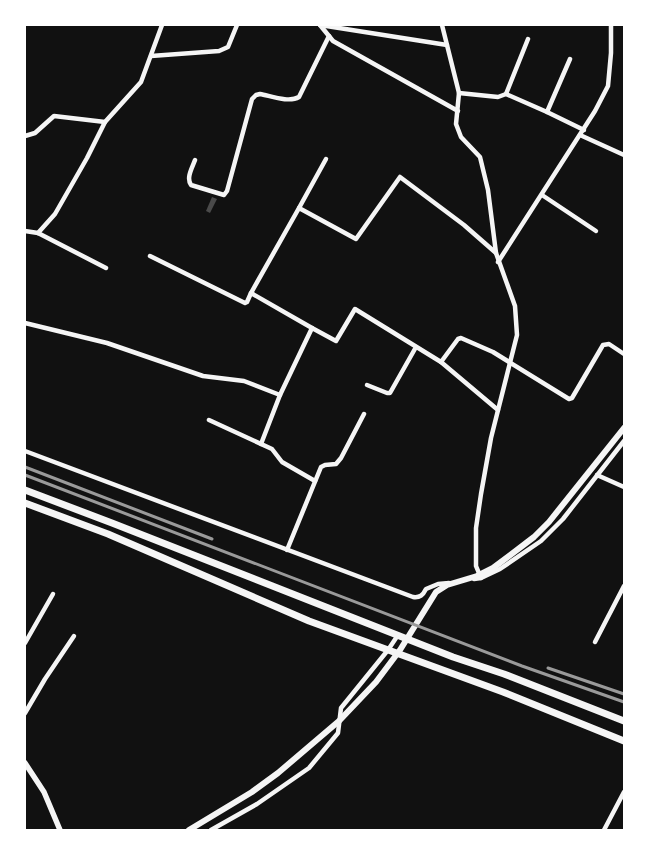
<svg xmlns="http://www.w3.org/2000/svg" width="649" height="855" font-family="'PT Sans Narrow',sans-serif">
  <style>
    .building { fill: #4a4a4a }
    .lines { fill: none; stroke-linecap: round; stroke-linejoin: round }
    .minor { stroke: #f5f5f5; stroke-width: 4.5 }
    .tertiary { stroke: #f5f5f5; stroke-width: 5.5 }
    .secondary { stroke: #f5f5f5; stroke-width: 6 }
    .primary { stroke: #f5f5f5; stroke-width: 7 }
    .rail { stroke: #9a9a9a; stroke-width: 3 }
  </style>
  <rect width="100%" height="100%" fill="#111"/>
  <path class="building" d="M 212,197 L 217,199 L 210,213 L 206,211 Z"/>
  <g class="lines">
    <g class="minor">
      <path d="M 320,25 L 333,41 L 458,111"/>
      <path d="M 320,25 L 447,45"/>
      <path d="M 442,25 L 459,93 L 456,124 L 461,137 L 480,157 L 488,190 L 496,253"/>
      <path d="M 151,56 L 219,51 L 228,47 L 237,25"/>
      <path d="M 459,93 L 498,97 L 506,94 L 528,39"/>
      <path d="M 506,94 L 547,112 L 570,59"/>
      <path d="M 547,112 L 584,130"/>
      <path d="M 580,135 L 624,155"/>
      <path d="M 25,136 L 35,133 L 54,116 L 105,122"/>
      <path d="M 195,160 C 192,168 186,178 191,185 L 224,195 L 227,191 L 252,99 L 256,95 L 260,94 C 271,96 289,103 299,97 L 329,36"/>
      <path d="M 542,195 L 596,231"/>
      <path d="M 299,208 L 326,159"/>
      <path d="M 25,231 L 38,233 L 106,268"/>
      <path d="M 38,233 L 55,214 L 87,158 L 105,122 L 141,82 L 162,25"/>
      <path d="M 150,256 L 245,303 L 247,302 L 251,293 L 299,208 L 356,239 L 400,177 L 464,225 L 496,253 L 515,306 L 517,335 L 491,438 L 481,494 L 476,528 L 476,566 L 481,578 L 474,579"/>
      <path d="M 498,262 L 595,111 L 608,86 L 611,53 L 611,25"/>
      <path d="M 251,293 L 312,328 L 280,395 L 261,444"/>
      <path d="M 25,323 L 107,343 L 203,376 L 244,381 L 280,395"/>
      <path d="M 312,328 L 336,341 L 355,309 L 441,362 L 458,339 L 461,338 L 493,352 L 569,399 L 572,398 L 603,345 L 609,344 L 624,354"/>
      <path d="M 441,362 L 498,410"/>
      <path d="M 367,385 L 387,393 L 390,393 L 416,347"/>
      <path d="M 209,420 L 272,449 L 282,462 L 315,481"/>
      <path d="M 25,451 L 413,597 C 420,598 423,595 426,589 L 438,584 L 449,583"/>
      <path d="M 597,475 L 624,487"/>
      <path d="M 287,550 L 321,467 L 325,465 L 336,464 L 341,458 L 364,414"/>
      <path d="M 481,578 L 500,569 L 541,541 L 563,519 L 624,441"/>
      <path d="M 595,642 L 624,586"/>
      <path d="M 25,643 L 53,594"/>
      <path d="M 25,713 L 45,679 L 74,636"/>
      <path d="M 211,830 L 257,804 L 309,768 L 338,733 L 341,708 L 388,650 L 398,635"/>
      <path d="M 604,830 L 624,792"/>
    </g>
    <path class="tertiary" d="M 25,763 L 44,792 L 60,830"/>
    <path class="secondary" d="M 189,830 L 252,792 L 278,773 L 339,721 L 376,682 L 400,650 L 436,592 L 447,585 L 477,576 L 493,568 L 534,537 L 549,522 L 624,428"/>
    <g class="primary">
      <path d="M 25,490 L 112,523 L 453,657 L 504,674 L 624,721"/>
      <path d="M 25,503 L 108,534 L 309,621 L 503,692 L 624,741"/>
    </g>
    <g class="rail">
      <path d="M 25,467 L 212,539"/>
      <path d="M 25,475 L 522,666 L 624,702"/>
      <path d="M 548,668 L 624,694"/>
    </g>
  </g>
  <rect width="649" height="855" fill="none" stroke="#ffffff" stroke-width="52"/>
</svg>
